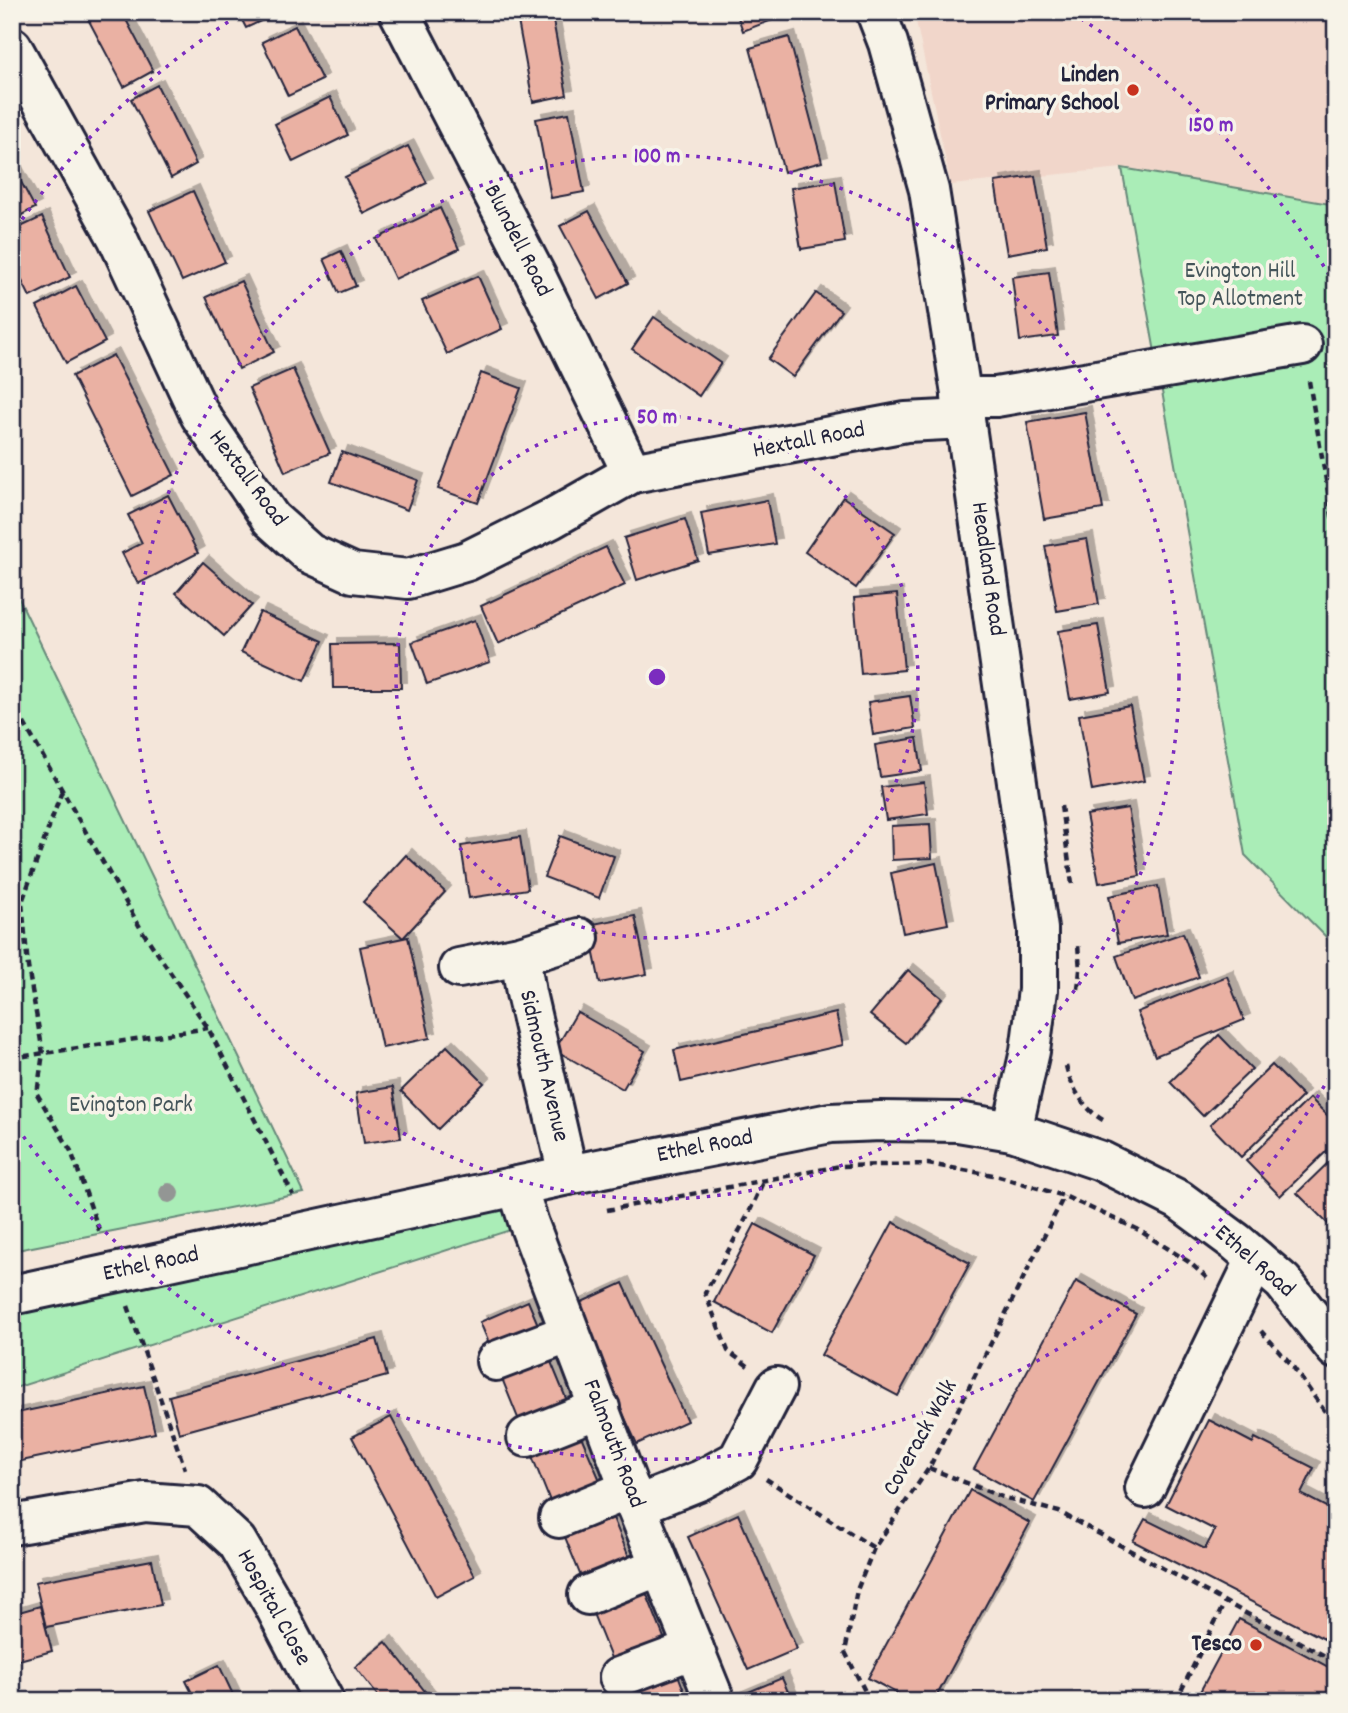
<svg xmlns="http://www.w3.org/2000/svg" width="1348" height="1713" font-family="Dekko,sans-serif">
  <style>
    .built { fill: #f1d6ca }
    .green { fill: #aaedb7; stroke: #668879; stroke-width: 2 }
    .building { fill: #eab1a3; stroke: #22223b; stroke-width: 2; filter: url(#shadow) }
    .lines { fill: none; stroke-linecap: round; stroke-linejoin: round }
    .minor-casing { stroke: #22223b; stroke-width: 44 }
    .path { stroke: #22223b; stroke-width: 4.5; stroke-dasharray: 7 5; stroke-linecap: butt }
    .minor { stroke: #f7f3e8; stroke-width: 38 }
    .tree { fill: #939694 }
    .ring { fill: none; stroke: #7b2cbf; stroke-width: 3.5; stroke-dasharray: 3.5 7 }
    .poi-dot { fill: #c8321e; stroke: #f7f3e8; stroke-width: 2.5 }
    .labels { text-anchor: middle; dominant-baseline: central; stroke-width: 7; stroke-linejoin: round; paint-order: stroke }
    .poi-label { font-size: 24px; font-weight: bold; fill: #22223b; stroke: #f7f3e8; text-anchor: end }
    .street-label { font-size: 24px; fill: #22223b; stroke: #f7f3e8 }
    .park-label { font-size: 24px; fill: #44555a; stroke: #f7f3e8 }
    .centre { fill: #7b2cbf; stroke: #f7f3e8; stroke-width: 3.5 }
    .ring-label { font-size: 21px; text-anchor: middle; font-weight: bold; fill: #7b2cbf; stroke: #f7f3e8; stroke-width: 7; stroke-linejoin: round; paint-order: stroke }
  </style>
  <defs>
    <filter id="shadow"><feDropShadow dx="6" dy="-6" stdDeviation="0" flood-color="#0004"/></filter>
  </defs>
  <rect width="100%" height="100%" fill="#f4e6da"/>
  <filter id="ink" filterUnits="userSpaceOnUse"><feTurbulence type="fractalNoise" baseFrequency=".0143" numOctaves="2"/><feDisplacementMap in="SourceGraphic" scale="14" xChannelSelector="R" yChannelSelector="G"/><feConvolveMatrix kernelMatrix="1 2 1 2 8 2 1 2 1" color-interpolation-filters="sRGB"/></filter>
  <g filter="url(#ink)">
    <path class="built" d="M 914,12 L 1336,12 L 1336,205 L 1122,168 L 951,185 Z"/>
    <g class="green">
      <path d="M 1122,168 L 1336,205 L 1336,947 L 1245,855 Z"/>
      <path d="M 12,584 L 304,1193 L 12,1251 Z"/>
      <path d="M 517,1186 L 529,1224 L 12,1389 L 12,1302 Z"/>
    </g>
    <g class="building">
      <path d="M 102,12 L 122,12 L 153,71 L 124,87 L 88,19 Z"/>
      <path d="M 238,12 L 280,12 L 246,28 Z"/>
      <path d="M 736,12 L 779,12 L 780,17 L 743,31 Z"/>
      <path d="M 552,15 L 567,95 L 533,102 L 518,21 Z"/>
      <path d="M 295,26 L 322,80 L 288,96 L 262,42 Z"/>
      <path d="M 789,37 L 822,162 L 784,172 L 750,48 Z"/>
      <path d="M 157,85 L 196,164 L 171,178 L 131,99 Z"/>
      <path d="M 330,97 L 348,135 L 293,162 L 275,124 Z"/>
      <path d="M 569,113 L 584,192 L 551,198 L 536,119 Z"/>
      <path d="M 408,146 L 427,183 L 364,214 L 345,177 Z"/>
      <path d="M 12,165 L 35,208 L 12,220 Z"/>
      <path d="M 1035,176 L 1047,247 L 1007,254 L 995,182 Z"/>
      <path d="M 835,181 L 845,242 L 801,249 L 791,188 Z"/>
      <path d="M 193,191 L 225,262 L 182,281 L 149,211 Z"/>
      <path d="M 440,208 L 459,249 L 395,279 L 376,239 Z"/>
      <path d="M 589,211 L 628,283 L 599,299 L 560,226 Z"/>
      <path d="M 42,217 L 70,277 L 30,297 L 12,261 L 12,231 Z"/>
      <path d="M 341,251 L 356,286 L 339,293 L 324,259 Z"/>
      <path d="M 1049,272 L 1058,336 L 1020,341 L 1012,277 Z"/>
      <path d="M 478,276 L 502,329 L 447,354 L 422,301 Z"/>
      <path d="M 241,281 L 274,352 L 239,369 L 206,297 Z"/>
      <path d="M 76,286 L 105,342 L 66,363 L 37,307 Z"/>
      <path d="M 816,293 L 841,311 L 793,377 L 768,359 Z"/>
      <path d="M 654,317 L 721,363 L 699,396 L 632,349 Z"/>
      <path d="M 113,355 L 174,475 L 132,496 L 72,376 Z"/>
      <path d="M 293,369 L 330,453 L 285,472 L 249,388 Z"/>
      <path d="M 481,373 L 521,388 L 478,503 L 438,489 Z"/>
      <path d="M 1085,412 L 1103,509 L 1044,519 L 1027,422 Z"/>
      <path d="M 342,452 L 418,480 L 407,510 L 331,482 Z"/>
      <path d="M 168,495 L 198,553 L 138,584 L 122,553 L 142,543 L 128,515 Z"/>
      <path d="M 843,497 L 895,533 L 856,588 L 805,552 Z"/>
      <path d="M 767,500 L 775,544 L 709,555 L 701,513 Z"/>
      <path d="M 685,519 L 698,560 L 637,580 L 624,538 Z"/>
      <path d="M 1087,539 L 1099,604 L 1057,611 L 1045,546 Z"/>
      <path d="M 606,547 L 625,585 L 498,644 L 481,606 Z"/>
      <path d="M 203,562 L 252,605 L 224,636 L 176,593 Z"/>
      <path d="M 897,594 L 904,670 L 861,674 L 854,598 Z"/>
      <path d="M 260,612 L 323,641 L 304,681 L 241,652 Z"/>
      <path d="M 475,620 L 490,662 L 427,684 L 412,642 Z"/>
      <path d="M 1098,625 L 1110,692 L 1070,699 L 1058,631 Z"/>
      <path d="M 400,643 L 401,688 L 333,688 L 332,644 Z"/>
      <path d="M 910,696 L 915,728 L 873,735 L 868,702 Z"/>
      <path d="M 1130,706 L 1144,781 L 1092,791 L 1079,715 Z"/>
      <path d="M 917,738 L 922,771 L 880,777 L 875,745 Z"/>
      <path d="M 924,782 L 928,814 L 886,820 L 881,787 Z"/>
      <path d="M 1128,808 L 1140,876 L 1099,883 L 1086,815 Z"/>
      <path d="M 930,824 L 932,858 L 892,860 L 891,826 Z"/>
      <path d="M 560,836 L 614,856 L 599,898 L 544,877 Z"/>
      <path d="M 520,837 L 528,889 L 469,898 L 461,846 Z"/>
      <path d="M 406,855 L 445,892 L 403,938 L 363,902 Z"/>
      <path d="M 936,863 L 948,924 L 903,933 L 891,873 Z"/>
      <path d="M 1158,886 L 1167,934 L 1118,943 L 1109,896 Z"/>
      <path d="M 635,916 L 647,974 L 600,983 L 588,925 Z"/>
      <path d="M 1183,933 L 1199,977 L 1132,1001 L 1116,956 Z"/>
      <path d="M 408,937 L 430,1038 L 382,1048 L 360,947 Z"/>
      <path d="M 908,970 L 942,998 L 906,1043 L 870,1015 Z"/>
      <path d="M 1227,976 L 1244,1020 L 1155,1056 L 1137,1012 Z"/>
      <path d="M 577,1012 L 645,1051 L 623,1089 L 555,1050 Z"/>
      <path d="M 836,1013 L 843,1045 L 681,1082 L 674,1050 Z"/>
      <path d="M 1219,1035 L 1252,1069 L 1203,1116 L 1170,1082 Z"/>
      <path d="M 447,1046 L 484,1083 L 438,1129 L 401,1091 Z"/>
      <path d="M 1272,1065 L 1303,1096 L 1241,1157 L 1210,1125 Z"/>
      <path d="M 393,1087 L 401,1138 L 364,1143 L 356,1093 Z"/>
      <path d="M 1310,1098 L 1336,1124 L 1336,1142 L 1280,1196 L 1246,1161 Z"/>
      <path d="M 1336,1155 L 1336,1223 L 1331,1227 L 1297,1193 Z"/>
      <path d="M 893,1222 L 970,1263 L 898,1396 L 821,1355 Z"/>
      <path d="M 755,1224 L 814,1255 L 772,1333 L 714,1302 Z"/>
      <path d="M 1076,1281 L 1136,1314 L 1034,1502 L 974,1469 Z"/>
      <path d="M 623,1283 L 687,1421 L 637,1444 L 573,1306 Z"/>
      <path d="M 528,1301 L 539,1327 L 491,1348 L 480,1322 Z"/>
      <path d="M 377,1339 L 387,1376 L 179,1433 L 169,1396 Z"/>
      <path d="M 549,1357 L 570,1408 L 522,1428 L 501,1376 Z"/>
      <path d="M 144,1386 L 155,1433 L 12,1463 L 12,1414 Z"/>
      <path d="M 391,1417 L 475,1576 L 436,1597 L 352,1437 Z"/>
      <path d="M 1209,1420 L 1253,1443 L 1255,1438 L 1314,1468 L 1301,1494 L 1336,1512 L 1336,1529 L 1331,1537 L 1336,1540 L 1336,1645 L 1133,1541 L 1145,1519 L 1205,1549 L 1215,1530 L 1166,1505 Z"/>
      <path d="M 581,1436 L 602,1485 L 552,1506 L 532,1456 Z"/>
      <path d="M 970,1490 L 1030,1523 L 934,1701 L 911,1701 L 868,1678 Z"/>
      <path d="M 611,1513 L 632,1564 L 584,1584 L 563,1532 Z"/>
      <path d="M 738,1514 L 797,1649 L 748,1670 L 688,1537 Z"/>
      <path d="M 152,1560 L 161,1605 L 46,1627 L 35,1582 Z"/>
      <path d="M 645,1590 L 666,1643 L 613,1663 L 592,1611 Z"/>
      <path d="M 40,1606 L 52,1651 L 12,1662 L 12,1614 Z"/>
      <path d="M 1239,1619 L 1336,1671 L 1336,1697 L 1333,1701 L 1195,1701 Z"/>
      <path d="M 386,1642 L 431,1699 L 429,1701 L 382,1701 L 355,1667 Z"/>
      <path d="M 219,1665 L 236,1701 L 196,1701 L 186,1681 Z"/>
      <path d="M 677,1672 L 688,1701 L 631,1701 L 627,1692 Z"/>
      <path d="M 782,1678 L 792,1701 L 727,1701 Z"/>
    </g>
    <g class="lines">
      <g class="minor-casing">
        <g id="minor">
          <path d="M 399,12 L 536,276 L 632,473"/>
          <path d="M 876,12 L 888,43 L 929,190 L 965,419 L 1038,929 L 1038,990 L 1030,1051 L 1012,1131"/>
          <path d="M 12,47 L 117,237 L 200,415 L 271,519 L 309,553 L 353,573 L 408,579 L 467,561 L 551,519 L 632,473 L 906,422 L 965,419"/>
          <path d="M 961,397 L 996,397 L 1302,345"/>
          <path d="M 520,956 L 526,993 L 568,1175"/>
          <path d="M 459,968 L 520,956 L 579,938"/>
          <path d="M 517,1186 L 529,1224 L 636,1506 L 715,1701"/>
          <path d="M 12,1295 L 568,1175 L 830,1123 L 881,1121 L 958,1122 L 1012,1131 L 1101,1161 L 1179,1200 L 1236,1242 L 1283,1282 L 1336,1349"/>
          <path d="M 496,1361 L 570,1333"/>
          <path d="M 527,1437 L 600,1408"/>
          <path d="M 1145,1488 L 1256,1259"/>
          <path d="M 636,1506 L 701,1480 L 738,1460 L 776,1387"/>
          <path d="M 559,1518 L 630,1489"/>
          <path d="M 12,1525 L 145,1502 L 198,1506 L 237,1542 L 275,1607 L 324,1701"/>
          <path d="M 588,1595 L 660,1566"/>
          <path d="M 619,1677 L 694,1649"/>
        </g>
      </g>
      <g class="path">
        <path d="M 1309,381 L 1336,539"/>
        <path d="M 12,702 L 141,929 L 208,1028 L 293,1195"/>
        <path d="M 62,791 L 22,902 L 28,967 L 43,1053 L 37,1094 L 71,1151 L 100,1233"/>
        <path d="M 1061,806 L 1072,884"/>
        <path d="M 1078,989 L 1080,970 L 1078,945"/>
        <path d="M 12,1058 L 208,1028"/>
        <path d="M 1066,1066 C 1071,1087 1084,1109 1103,1120"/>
        <path d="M 607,1210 L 840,1166 L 928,1164 L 999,1176 L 1064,1196 L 1137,1229 L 1189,1262 L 1208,1279"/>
        <path d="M 128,1306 L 185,1469"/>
        <path d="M 1261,1331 L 1291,1364 L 1336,1427"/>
        <path d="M 748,1366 L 728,1351 L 705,1293 L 748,1215 L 764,1180"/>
        <path d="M 929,1468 L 1002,1497 L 1059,1512 L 1336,1662"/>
        <path d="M 766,1479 L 874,1548"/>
        <path d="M 870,1701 L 845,1652 L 857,1590 L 874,1548 L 929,1468 L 1064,1196"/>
        <path d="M 1176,1701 L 1225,1602"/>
      </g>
      <use href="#minor" class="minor"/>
    </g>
    <circle class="tree" cx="169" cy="1193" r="10"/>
  </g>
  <g class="ring">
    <circle cx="657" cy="677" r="261"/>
    <circle cx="657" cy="677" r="522"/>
    <path d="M1335 1068A783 783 0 0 1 16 1126M16 228A783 783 0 0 1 242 13M1072 13A783 783 0 0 1 1335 285"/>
  </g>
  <g class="poi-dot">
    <circle cx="1133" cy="90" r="7"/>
    <circle cx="1256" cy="1645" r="7"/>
  </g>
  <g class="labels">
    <g class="poi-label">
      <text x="1119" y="76">Linden<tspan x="1119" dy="28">Primary School</tspan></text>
      <text x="1242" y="1645">Tesco</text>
    </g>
    <g class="street-label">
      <text transform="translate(517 241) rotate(63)">Blundell Road</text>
      <text transform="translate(809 441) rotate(-11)">Hextall Road</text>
      <text transform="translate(247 479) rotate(53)">Hextall Road</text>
      <text transform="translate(987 569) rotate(82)">Headland Road</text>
      <text transform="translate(543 1066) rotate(77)">Sidmouth Avenue</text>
      <text transform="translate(705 1147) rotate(-11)">Ethel Road</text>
      <text transform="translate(1254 1262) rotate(41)">Ethel Road</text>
      <text transform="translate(151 1265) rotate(-12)">Ethel Road</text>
      <text transform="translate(921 1438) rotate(-61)">Coverack Walk</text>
      <text transform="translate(613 1444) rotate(69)">Falmouth Road</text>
      <text transform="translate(273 1608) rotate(61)">Hospital Close</text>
    </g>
    <g class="park-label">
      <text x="1240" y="272">Evington Hill<tspan x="1240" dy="28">Top Allotment</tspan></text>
      <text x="131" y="1106">Evington Park</text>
    </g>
  </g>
  <circle cx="657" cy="677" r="10" class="centre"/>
  <g class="ring-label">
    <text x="1211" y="131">150 m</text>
    <text x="657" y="162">100 m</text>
    <text x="657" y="423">50 m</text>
  </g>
  <rect width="1348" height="1713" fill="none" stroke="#f7f3e8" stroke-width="42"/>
  <rect x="21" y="21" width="1306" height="1671" fill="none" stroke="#22223b" stroke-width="2.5" filter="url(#ink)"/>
</svg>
